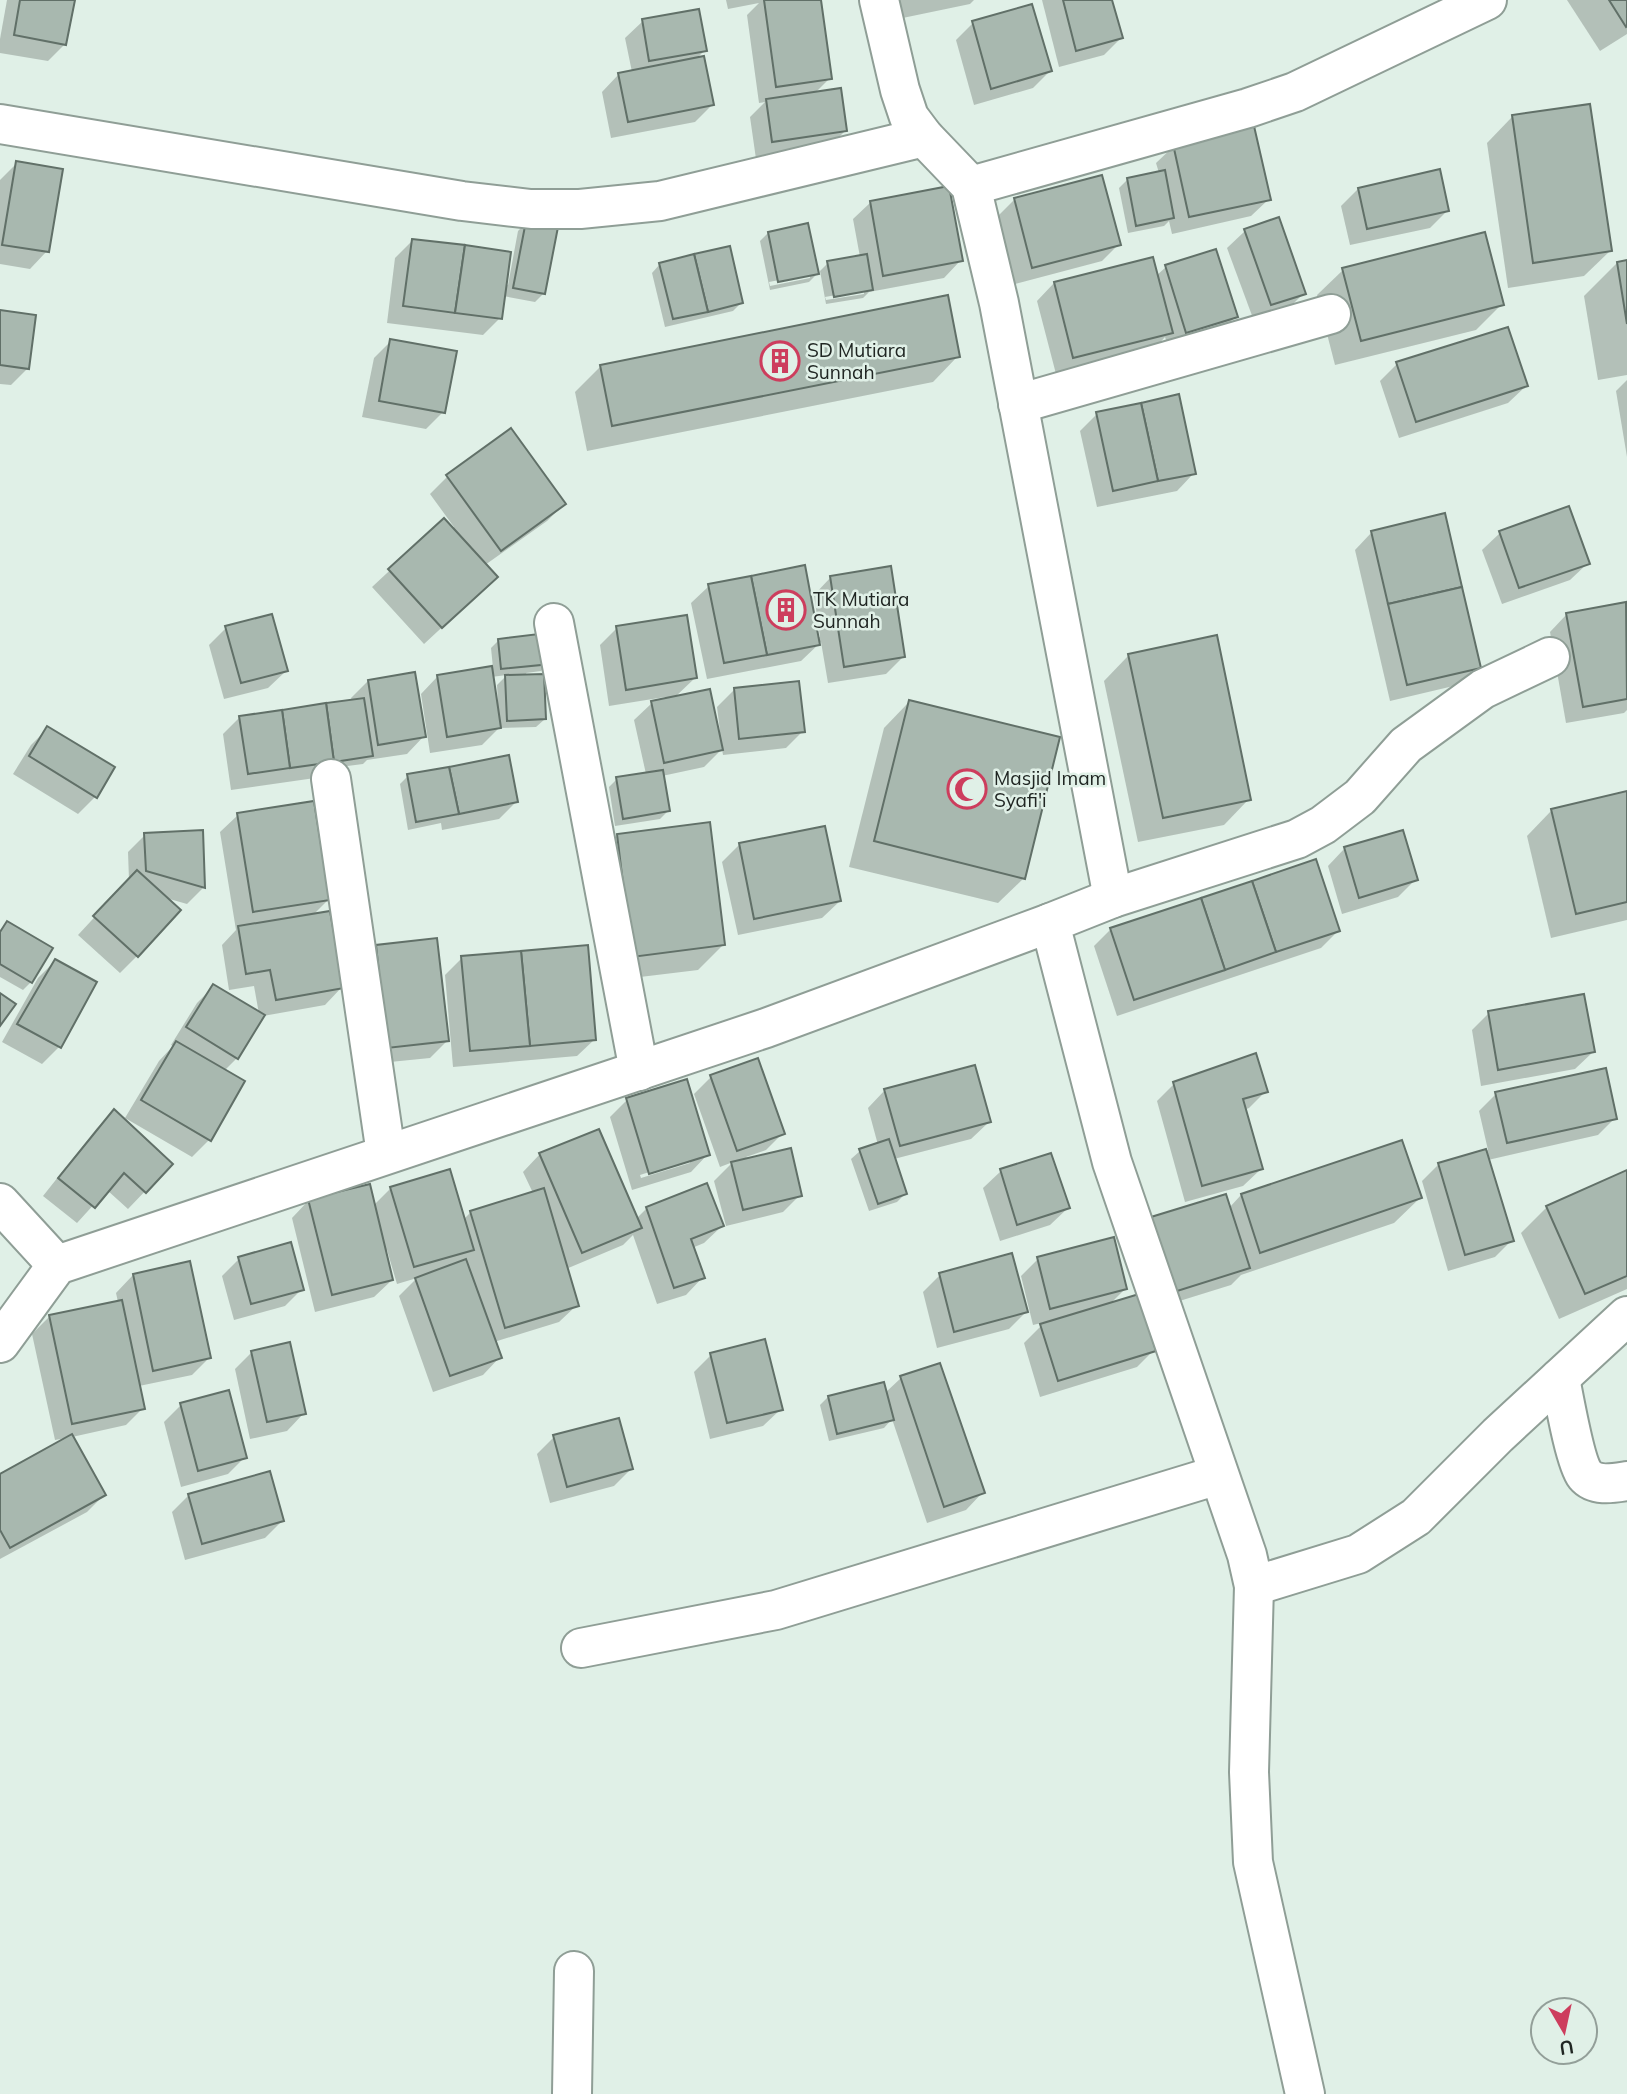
<svg xmlns="http://www.w3.org/2000/svg" width="1627" height="2094" font-family="Mulish,sans-serif">
  <style>
    .shadow { fill: #0003; fill-rule: evenodd }
    .building { fill: #a8b8af; stroke: #617068; stroke-width: 2 }
    .lines { fill: none; stroke-linecap: round; stroke-linejoin: round }
    .minor-casing { stroke: #8f9e96; stroke-width: 42 }
    .minor { stroke: #fff; stroke-width: 38 }
    .labels { text-anchor: middle; dominant-baseline: central; stroke-width: 5; stroke-linejoin: round; paint-order: stroke }
    .poi-label { font-size: 19px; fill: #202623; stroke: #e0f0e7; text-anchor: start }
  </style>
  <rect width="100%" height="100%" fill="#e0f0e7"/>
  <g class="shadow">
    <path d="M 7,0 L 73,0 L 65,44 L 48,61 L 0,53 L 0,39 Z"/>
    <path d="M 726,0 L 819,0 L 830,78 L 814,94 L 845,131 L 828,148 L 756,159 L 750,117 L 765,102 L 759,103 L 747,15 L 759,3 L 728,9 Z"/>
    <path d="M 889,0 L 974,0 L 970,4 L 893,20 Z"/>
    <path d="M 1042,0 L 1111,0 L 1121,38 L 1104,55 L 1059,67 Z"/>
    <path d="M 1567,0 L 1627,0 L 1627,34 L 1600,51 Z"/>
    <path d="M 643,21 L 705,50 L 696,59 L 712,105 L 695,122 L 611,138 L 602,92 L 619,74 L 632,72 L 625,38 Z"/>
    <path d="M 973,23 L 1050,71 L 1033,88 L 974,105 L 956,40 Z"/>
    <path d="M 1512,117 L 1610,251 L 1584,276 L 1508,288 L 1487,143 Z"/>
    <path d="M 1174,146 L 1269,199 L 1251,216 L 1172,234 L 1169,221 L 1164,226 L 1128,233 L 1119,188 L 1128,179 L 1159,173 L 1156,163 Z"/>
    <path d="M 17,163 L 47,251 L 30,269 L 0,264 L 0,180 Z"/>
    <path d="M 1101,177 L 1119,244 L 1102,261 L 1015,284 L 997,217 L 1014,200 Z"/>
    <path d="M 1358,189 L 1447,211 L 1430,228 L 1350,245 L 1341,206 Z"/>
    <path d="M 871,202 L 961,260 L 944,278 L 869,292 L 863,298 L 826,304 L 820,271 L 828,263 L 860,257 L 853,219 ZM 864,290 L 864,294 L 826,300 L 825,297 Z"/>
    <path d="M 526,223 L 544,293 L 535,302 L 503,296 L 500,318 L 483,335 L 387,323 L 395,258 L 413,240 L 508,285 L 518,231 Z"/>
    <path d="M 1245,231 L 1304,293 L 1287,310 L 1254,321 L 1227,248 Z"/>
    <path d="M 768,233 L 817,274 L 809,282 L 770,290 L 760,241 ZM 810,274 L 810,278 L 770,286 L 769,282 Z"/>
    <path d="M 1627,262 L 1627,375 L 1598,380 L 1584,296 L 1617,263 Z"/>
    <path d="M 660,264 L 742,302 L 733,311 L 665,327 L 652,273 Z"/>
    <path d="M 1166,267 L 1236,316 L 1219,334 L 1169,349 L 1165,337 L 1154,349 L 1056,374 L 1037,301 L 1054,283 L 1156,276 Z"/>
    <path d="M 1343,270 L 1502,304 L 1476,330 L 1335,365 L 1317,295 Z"/>
    <path d="M 0,312 L 28,368 L 11,385 L 0,384 Z"/>
    <path d="M 391,341 L 443,412 L 426,429 L 362,417 L 374,358 Z"/>
    <path d="M 958,356 L 933,382 L 587,451 L 575,392 L 601,366 Z"/>
    <path d="M 1397,364 L 1526,386 L 1508,403 L 1399,438 L 1380,381 Z"/>
    <path d="M 1627,380 L 1627,457 L 1616,391 Z"/>
    <path d="M 1097,414 L 1194,473 L 1177,491 L 1097,507 L 1080,431 Z"/>
    <path d="M 510,431 L 564,504 L 547,521 L 485,565 L 478,594 L 424,644 L 372,587 L 444,520 L 452,529 L 454,527 L 430,494 L 447,477 Z"/>
    <path d="M 1372,532 L 1479,667 L 1462,684 L 1390,701 L 1355,550 Z"/>
    <path d="M 1500,533 L 1588,563 L 1570,580 L 1502,604 L 1482,550 Z"/>
    <path d="M 831,577 L 903,657 L 886,674 L 828,683 L 821,642 L 801,661 L 707,679 L 691,603 L 709,586 L 817,638 L 820,637 L 814,595 Z"/>
    <path d="M 1625,604 L 1627,616 L 1627,710 L 1624,713 L 1566,723 L 1550,632 L 1567,614 Z"/>
    <path d="M 226,628 L 286,671 L 268,688 L 224,699 L 209,645 Z"/>
    <path d="M 617,628 L 695,678 L 674,698 L 717,732 L 720,731 L 717,707 L 734,690 L 803,731 L 786,748 L 723,755 L 722,749 L 704,767 L 662,776 L 668,811 L 660,819 L 615,826 L 609,787 L 617,779 L 646,774 L 634,720 L 652,703 L 666,700 L 665,697 L 609,706 L 600,645 Z"/>
    <path d="M 499,640 L 549,663 L 541,671 L 526,673 L 545,719 L 536,727 L 499,728 L 482,745 L 430,753 L 421,694 L 438,676 L 493,668 L 491,648 ZM 507,675 L 497,685 L 498,703 L 496,704 L 491,677 Z"/>
    <path d="M 1129,655 L 1249,799 L 1224,825 L 1138,842 L 1104,681 Z"/>
    <path d="M 368,681 L 424,736 L 407,754 L 367,760 L 363,764 L 324,769 L 315,778 L 231,790 L 223,734 L 240,717 L 352,702 L 351,698 Z"/>
    <path d="M 909,702 L 1024,878 L 998,903 L 849,867 L 884,728 Z"/>
    <path d="M 48,728 L 95,797 L 78,814 L 13,774 L 31,745 Z"/>
    <path d="M 408,776 L 516,802 L 499,819 L 442,830 L 441,823 L 408,830 L 400,784 Z"/>
    <path d="M 1627,793 L 1627,920 L 1551,938 L 1527,836 L 1552,810 Z"/>
    <path d="M 238,815 L 328,900 L 312,916 L 342,987 L 325,1005 L 263,1016 L 237,1058 L 224,1071 L 209,1140 L 192,1157 L 125,1118 L 159,1061 L 173,1046 L 171,1045 L 197,1003 L 214,986 L 259,1014 L 254,986 L 229,990 L 222,945 L 236,930 L 220,832 Z"/>
    <path d="M 824,828 L 840,901 L 822,918 L 738,935 L 722,862 L 739,845 Z"/>
    <path d="M 145,835 L 204,887 L 187,904 L 166,898 L 137,956 L 120,973 L 78,935 L 129,880 L 128,852 Z"/>
    <path d="M 618,835 L 724,944 L 698,970 L 607,981 L 593,861 Z"/>
    <path d="M 1345,848 L 1416,879 L 1398,897 L 1342,914 L 1328,866 Z"/>
    <path d="M 7,923 L 31,982 L 23,990 L 0,977 L 0,930 Z"/>
    <path d="M 1111,929 L 1338,931 L 1321,948 L 1117,1016 L 1094,946 Z"/>
    <path d="M 377,946 L 447,1041 L 430,1058 L 370,1064 L 359,963 Z"/>
    <path d="M 462,958 L 595,1039 L 577,1056 L 453,1067 L 445,975 Z"/>
    <path d="M 55,961 L 59,1047 L 42,1064 L 2,1042 L 38,978 Z"/>
    <path d="M 1489,1013 L 1593,1052 L 1575,1069 L 1481,1086 L 1472,1030 Z"/>
    <path d="M 711,1077 L 783,1133 L 766,1150 L 746,1157 L 800,1195 L 783,1212 L 726,1226 L 714,1181 L 733,1162 L 720,1167 L 694,1094 Z"/>
    <path d="M 1174,1084 L 1266,1091 L 1249,1108 L 1244,1110 L 1261,1169 L 1243,1186 L 1185,1202 L 1157,1101 Z"/>
    <path d="M 885,1090 L 989,1122 L 971,1139 L 894,1159 L 905,1194 L 897,1202 L 869,1211 L 851,1159 L 860,1151 L 878,1145 L 868,1108 Z"/>
    <path d="M 1496,1094 L 1615,1118 L 1598,1135 L 1488,1160 L 1512,1240 L 1495,1257 L 1448,1271 L 1422,1181 L 1439,1164 L 1488,1150 L 1479,1111 Z"/>
    <path d="M 627,1100 L 708,1154 L 691,1172 L 632,1190 L 610,1117 ZM 690,1159 L 690,1163 L 641,1178 L 640,1175 Z"/>
    <path d="M 114,1112 L 171,1164 L 128,1209 L 107,1190 L 77,1223 L 43,1196 L 97,1128 Z"/>
    <path d="M 540,1154 L 636,1219 L 647,1208 L 722,1226 L 704,1243 L 692,1248 L 703,1277 L 686,1295 L 657,1304 L 633,1235 L 623,1245 L 566,1269 L 577,1305 L 559,1322 L 494,1342 L 500,1357 L 483,1375 L 433,1392 L 399,1296 L 417,1278 L 397,1284 L 387,1250 L 384,1251 L 392,1280 L 374,1297 L 315,1312 L 292,1218 L 309,1200 L 373,1206 L 391,1188 L 463,1220 L 471,1212 L 533,1193 L 523,1172 Z"/>
    <path d="M 1050,1155 L 1068,1208 L 1050,1225 L 1000,1241 L 983,1188 L 1001,1171 Z"/>
    <path d="M 1627,1172 L 1627,1289 L 1559,1319 L 1521,1233 L 1547,1207 Z"/>
    <path d="M 1241,1195 L 1420,1198 L 1394,1223 L 1241,1275 L 1231,1285 L 1157,1308 L 1229,1208 Z"/>
    <path d="M 239,1259 L 302,1289 L 285,1306 L 234,1320 L 222,1276 Z"/>
    <path d="M 1038,1259 L 1125,1289 L 1108,1306 L 1154,1350 L 1137,1367 L 1040,1397 L 1024,1343 L 1045,1322 L 1033,1325 L 1021,1276 Z"/>
    <path d="M 133,1275 L 209,1358 L 192,1375 L 139,1386 L 143,1408 L 126,1425 L 72,1437 L 104,1495 L 87,1512 L 0,1559 L 0,1476 L 66,1438 L 55,1440 L 32,1334 L 49,1317 L 118,1302 L 116,1293 Z"/>
    <path d="M 940,1275 L 1026,1312 L 1009,1329 L 937,1348 L 923,1292 Z"/>
    <path d="M 252,1352 L 304,1413 L 287,1431 L 250,1439 L 235,1369 Z"/>
    <path d="M 711,1355 L 781,1409 L 763,1426 L 710,1439 L 694,1372 Z"/>
    <path d="M 901,1378 L 983,1492 L 966,1510 L 927,1523 L 892,1419 L 884,1428 L 829,1441 L 820,1405 L 828,1397 L 885,1393 Z"/>
    <path d="M 181,1405 L 245,1457 L 228,1474 L 181,1487 L 164,1422 Z"/>
    <path d="M 554,1437 L 631,1469 L 614,1486 L 550,1503 L 537,1454 Z"/>
    <path d="M 189,1495 L 282,1521 L 265,1538 L 185,1560 L 172,1512 Z"/>
  </g>
  <g class="building">
    <path d="M 20,0 L 75,0 L 66,45 L 14,35 Z"/>
    <path d="M 764,0 L 821,0 L 832,79 L 776,87 Z"/>
    <path d="M 1063,0 L 1112,0 L 1123,38 L 1076,51 Z"/>
    <path d="M 1609,0 L 1627,0 L 1627,26 L 1626,27 Z"/>
    <path d="M 1032,4 L 1052,71 L 991,89 L 972,21 Z"/>
    <path d="M 699,9 L 707,51 L 649,61 L 642,19 Z"/>
    <path d="M 704,56 L 714,105 L 628,122 L 618,73 Z"/>
    <path d="M 841,88 L 847,131 L 772,142 L 766,99 Z"/>
    <path d="M 1590,104 L 1612,251 L 1533,263 L 1512,115 Z"/>
    <path d="M 1254,126 L 1271,200 L 1189,217 L 1173,144 Z"/>
    <path d="M 16,161 L 63,169 L 49,252 L 2,245 Z"/>
    <path d="M 1440,169 L 1449,211 L 1367,229 L 1358,188 Z"/>
    <path d="M 1165,170 L 1174,218 L 1136,226 L 1127,178 Z"/>
    <path d="M 1102,175 L 1121,245 L 1032,268 L 1014,198 Z"/>
    <path d="M 949,186 L 963,261 L 883,276 L 870,201 Z"/>
    <path d="M 1279,217 L 1306,294 L 1271,305 L 1244,229 Z"/>
    <path d="M 526,221 L 558,227 L 545,294 L 513,288 Z"/>
    <path d="M 808,223 L 819,274 L 778,282 L 768,232 Z"/>
    <path d="M 1485,232 L 1504,305 L 1361,341 L 1342,268 Z"/>
    <path d="M 412,239 L 465,245 L 455,313 L 403,306 Z"/>
    <path d="M 465,245 L 511,252 L 502,319 L 455,313 Z"/>
    <path d="M 730,246 L 743,303 L 708,312 L 694,254 Z"/>
    <path d="M 1216,249 L 1238,317 L 1186,333 L 1165,265 Z"/>
    <path d="M 694,254 L 708,312 L 673,319 L 659,263 Z"/>
    <path d="M 867,254 L 873,290 L 834,297 L 827,261 Z"/>
    <path d="M 1153,257 L 1173,333 L 1073,358 L 1054,282 Z"/>
    <path d="M 1627,260 L 1627,324 L 1617,262 Z"/>
    <path d="M 948,295 L 960,357 L 612,426 L 600,365 Z"/>
    <path d="M 0,310 L 36,315 L 29,369 L 0,365 Z"/>
    <path d="M 1508,327 L 1528,386 L 1416,422 L 1396,362 Z"/>
    <path d="M 390,339 L 457,351 L 445,413 L 379,401 Z"/>
    <path d="M 1179,394 L 1196,474 L 1158,481 L 1141,403 Z"/>
    <path d="M 1141,403 L 1158,481 L 1113,491 L 1096,412 Z"/>
    <path d="M 511,428 L 566,504 L 501,551 L 446,475 Z"/>
    <path d="M 1569,506 L 1590,564 L 1519,588 L 1499,531 Z"/>
    <path d="M 1445,513 L 1462,587 L 1388,604 L 1371,531 Z"/>
    <path d="M 444,518 L 498,577 L 442,628 L 388,569 Z"/>
    <path d="M 805,565 L 820,645 L 767,655 L 751,576 Z"/>
    <path d="M 891,566 L 905,657 L 844,667 L 830,576 Z"/>
    <path d="M 751,576 L 767,655 L 724,663 L 708,584 Z"/>
    <path d="M 1462,587 L 1481,668 L 1407,685 L 1388,604 Z"/>
    <path d="M 1626,602 L 1627,699 L 1583,707 L 1566,613 Z"/>
    <path d="M 272,614 L 288,671 L 241,683 L 225,626 Z"/>
    <path d="M 687,615 L 697,678 L 626,690 L 616,626 Z"/>
    <path d="M 547,633 L 551,664 L 501,669 L 498,639 Z"/>
    <path d="M 1217,635 L 1251,800 L 1163,818 L 1128,654 Z"/>
    <path d="M 492,666 L 501,728 L 447,737 L 437,675 Z"/>
    <path d="M 415,672 L 426,737 L 378,745 L 368,680 Z"/>
    <path d="M 544,674 L 546,719 L 507,721 L 505,675 Z"/>
    <path d="M 799,681 L 805,732 L 739,739 L 734,688 Z"/>
    <path d="M 710,689 L 723,750 L 664,763 L 651,701 Z"/>
    <path d="M 364,698 L 373,756 L 334,762 L 326,703 Z"/>
    <path d="M 909,700 L 1060,737 L 1025,879 L 874,841 Z"/>
    <path d="M 326,703 L 334,762 L 290,768 L 282,710 Z"/>
    <path d="M 282,710 L 290,768 L 248,774 L 239,716 Z"/>
    <path d="M 47,726 L 115,767 L 97,798 L 29,756 Z"/>
    <path d="M 509,755 L 518,802 L 459,814 L 449,767 Z"/>
    <path d="M 449,767 L 459,814 L 416,822 L 407,774 Z"/>
    <path d="M 663,770 L 670,811 L 623,819 L 616,777 Z"/>
    <path d="M 1627,791 L 1627,902 L 1576,914 L 1551,809 Z"/>
    <path d="M 314,801 L 330,900 L 253,912 L 237,813 Z"/>
    <path d="M 710,822 L 725,945 L 632,957 L 617,834 Z"/>
    <path d="M 825,826 L 841,901 L 754,919 L 739,843 Z"/>
    <path d="M 203,830 L 205,888 L 146,871 L 144,833 Z"/>
    <path d="M 1403,830 L 1418,880 L 1359,898 L 1344,847 Z"/>
    <path d="M 1316,859 L 1340,931 L 1276,952 L 1252,881 Z"/>
    <path d="M 137,870 L 181,910 L 138,957 L 93,916 Z"/>
    <path d="M 1252,881 L 1276,952 L 1225,970 L 1201,898 Z"/>
    <path d="M 1201,898 L 1225,970 L 1134,1000 L 1110,928 Z"/>
    <path d="M 330,911 L 344,988 L 276,1000 L 270,970 L 246,974 L 238,926 Z"/>
    <path d="M 7,921 L 53,948 L 32,983 L 0,964 L 0,932 Z"/>
    <path d="M 437,938 L 449,1041 L 387,1048 L 376,945 Z"/>
    <path d="M 588,945 L 596,1040 L 530,1046 L 521,951 Z"/>
    <path d="M 521,951 L 530,1046 L 470,1051 L 461,956 Z"/>
    <path d="M 55,959 L 97,982 L 61,1048 L 17,1024 Z"/>
    <path d="M 213,984 L 265,1015 L 238,1059 L 186,1027 Z"/>
    <path d="M 0,993 L 16,1004 L 0,1026 Z"/>
    <path d="M 1584,994 L 1595,1052 L 1498,1070 L 1488,1011 Z"/>
    <path d="M 176,1041 L 245,1081 L 211,1141 L 141,1100 Z"/>
    <path d="M 1256,1053 L 1268,1092 L 1243,1099 L 1263,1169 L 1202,1186 L 1173,1082 Z"/>
    <path d="M 758,1058 L 785,1134 L 737,1151 L 710,1075 Z"/>
    <path d="M 975,1065 L 991,1122 L 900,1146 L 884,1089 Z"/>
    <path d="M 1606,1068 L 1617,1119 L 1507,1143 L 1495,1092 Z"/>
    <path d="M 687,1079 L 710,1155 L 649,1174 L 626,1098 Z"/>
    <path d="M 114,1109 L 173,1164 L 146,1193 L 124,1173 L 95,1208 L 58,1178 Z"/>
    <path d="M 599,1129 L 642,1228 L 582,1253 L 539,1153 Z"/>
    <path d="M 889,1139 L 907,1194 L 878,1204 L 859,1149 Z"/>
    <path d="M 1402,1140 L 1422,1198 L 1260,1253 L 1241,1194 Z"/>
    <path d="M 791,1148 L 802,1196 L 743,1210 L 731,1162 Z"/>
    <path d="M 1486,1149 L 1514,1241 L 1465,1255 L 1438,1163 Z"/>
    <path d="M 1051,1153 L 1070,1208 L 1017,1225 L 1000,1169 Z"/>
    <path d="M 450,1169 L 474,1250 L 414,1267 L 390,1187 Z"/>
    <path d="M 1627,1170 L 1627,1276 L 1585,1294 L 1546,1206 Z"/>
    <path d="M 707,1183 L 724,1226 L 691,1239 L 705,1278 L 674,1288 L 646,1207 Z"/>
    <path d="M 370,1184 L 393,1280 L 332,1295 L 308,1199 Z"/>
    <path d="M 544,1188 L 579,1306 L 505,1328 L 470,1211 Z"/>
    <path d="M 1226,1194 L 1250,1268 L 1174,1292 L 1151,1217 Z"/>
    <path d="M 1114,1237 L 1127,1289 L 1050,1309 L 1037,1257 Z"/>
    <path d="M 291,1242 L 304,1290 L 251,1304 L 238,1257 Z"/>
    <path d="M 1012,1253 L 1028,1312 L 954,1332 L 939,1273 Z"/>
    <path d="M 466,1259 L 502,1358 L 450,1376 L 415,1278 Z"/>
    <path d="M 190,1261 L 211,1358 L 153,1371 L 133,1274 Z"/>
    <path d="M 1139,1294 L 1156,1351 L 1058,1381 L 1040,1324 Z"/>
    <path d="M 122,1300 L 145,1409 L 72,1424 L 49,1315 Z"/>
    <path d="M 765,1339 L 783,1410 L 727,1423 L 710,1353 Z"/>
    <path d="M 290,1342 L 306,1414 L 267,1422 L 251,1351 Z"/>
    <path d="M 940,1363 L 985,1493 L 944,1507 L 900,1376 Z"/>
    <path d="M 884,1382 L 894,1420 L 837,1434 L 828,1396 Z"/>
    <path d="M 229,1390 L 247,1458 L 198,1471 L 180,1403 Z"/>
    <path d="M 619,1418 L 633,1469 L 567,1487 L 553,1435 Z"/>
    <path d="M 72,1434 L 106,1495 L 10,1548 L 0,1530 L 0,1474 Z"/>
    <path d="M 270,1471 L 284,1521 L 202,1544 L 188,1494 Z"/>
  </g>
  <g class="lines">
    <g class="minor-casing">
      <g id="minor">
        <path d="M 879,0 L 900,90 L 909,117 L 924,137 L 971,186 L 999,303 L 1113,898"/>
        <path d="M 0,124 L 462,201 L 531,209 L 580,209 L 660,201 L 924,137"/>
        <path d="M 971,186 L 1248,108 L 1295,92 L 1487,0"/>
        <path d="M 1018,404 L 1331,314"/>
        <path d="M 554,623 L 639,1071"/>
        <path d="M 331,779 L 386,1154"/>
        <path d="M 0,1203 L 57,1265"/>
        <path d="M 0,1343 L 57,1265 L 766,1028 L 1050,923"/>
        <path d="M 1560,1378 C 1564,1398 1575,1462 1585,1475 C 1595,1487 1614,1483 1627,1481"/>
        <path d="M 1254,1586 L 1358,1554 L 1416,1517 L 1498,1435 L 1627,1316"/>
        <path d="M 581,1648 L 776,1610 L 1218,1475"/>
        <path d="M 572,2094 L 574,1971"/>
        <path d="M 1305,2094 L 1253,1862 L 1249,1772 L 1254,1586 L 1247,1555 L 1112,1162 L 1050,923 L 1113,898 L 1297,839 L 1323,825 L 1360,797 L 1406,745 L 1483,689 L 1550,657"/>
      </g>
    </g>
    <use href="#minor" class="minor"/>
  </g>
  <defs>
    <g id="building-ring" transform="scale(2.0125)"><circle r="9.5" fill="#e0f0e7" stroke="#cd3d5d" stroke-width="1.5"/><path d="M-4-6H4V6H1V3H-1V6H-4ZM-2.5-4.3h1.7v1.8h-1.7ZM.8-4.3h1.7v1.8H.8ZM-2.5-1h1.7V.8h-1.7ZM.8-1h1.7V.8H.8Z" fill="#cd3d5d"/></g>
    <g id="mosque-ring" transform="scale(2.0125)"><circle r="9.5" fill="#e0f0e7" stroke="#cd3d5d" stroke-width="1.5"/><path d="M3.5-4.9A6 6 0 1 0 3.5 4.9A5 5 0 1 1 3.5-4.9Z" fill="#cd3d5d"/></g>
  </defs>
  <g fill-rule="evenodd">
    <use href="#building-ring" x="780" y="361"/>
    <use href="#building-ring" x="786" y="610"/>
    <use href="#mosque-ring" x="967" y="789"/>
  </g>
  <g class="labels">
    <g class="poi-label">
      <text x="807" y="350">SD Mutiara<tspan x="807" dy="22">Sunnah</tspan></text>
      <text x="813" y="599">TK Mutiara<tspan x="813" dy="22">Sunnah</tspan></text>
      <text x="994" y="778">Masjid Imam<tspan x="994" dy="22">Syafi'i</tspan></text>
    </g>
  </g>
  <g transform="translate(1564 2031) rotate(171)"><circle r="33" fill="#e0f0e7" stroke="#939f99" stroke-width="2"/>
  <path d="M0-5L12 26L0 18L-12 26Z" fill="#cd3d5d"/>
  <text y="-10" font-size="19" font-weight="bold" text-anchor="middle" fill="#202623">U</text>
  </g>
</svg>
